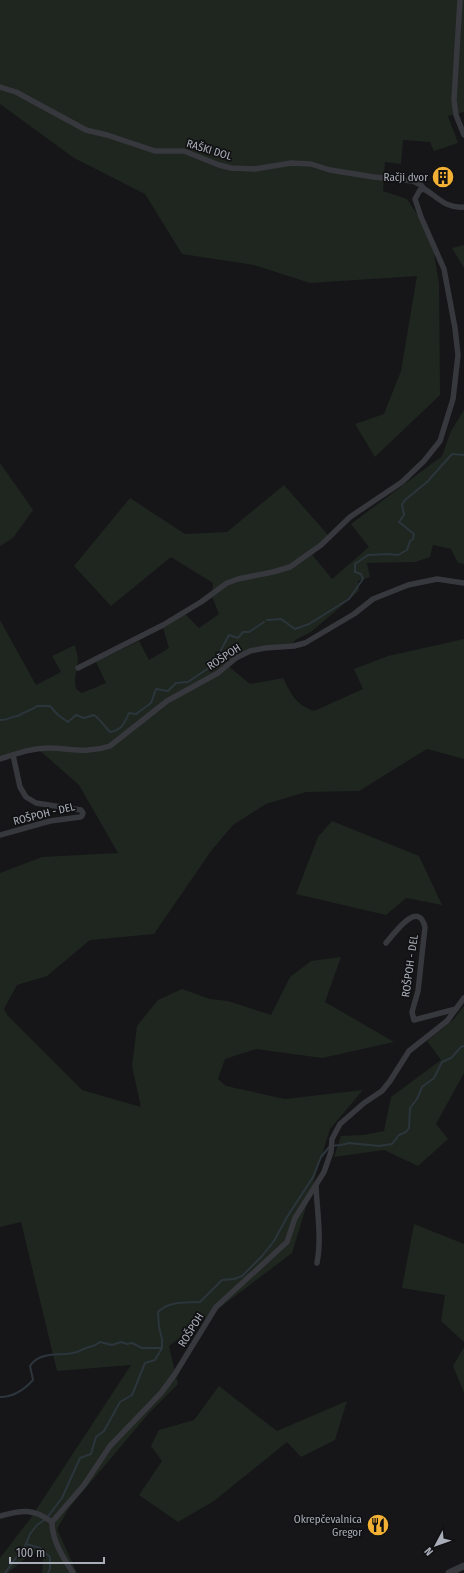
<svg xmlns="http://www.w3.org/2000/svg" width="464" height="1573" font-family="'Fira Sans Condensed',sans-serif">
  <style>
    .green { fill: #1e261f }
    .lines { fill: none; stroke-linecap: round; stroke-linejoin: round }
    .stream { stroke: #2c353c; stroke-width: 2 }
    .minor { stroke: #37383d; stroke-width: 5.5 }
    .tertiary { stroke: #37383d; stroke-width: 7 }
    .labels { text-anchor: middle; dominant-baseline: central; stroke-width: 3.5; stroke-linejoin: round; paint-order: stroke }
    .street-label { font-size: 11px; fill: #a8adb8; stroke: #111113 }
    .poi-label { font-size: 11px; fill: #a8adb8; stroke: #111113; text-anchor: end }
  </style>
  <rect width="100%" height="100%" fill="#161618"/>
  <g class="green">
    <path d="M 0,0 L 464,0 L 464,112 L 448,116 L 458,143 L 434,151 L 430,142 L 403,140 L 401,164 L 385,162 L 383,191 L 407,199 L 422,221 L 434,253 L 439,284 L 440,395 L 375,457 L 355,424 L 384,414 L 401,371 L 417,276 L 310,283 L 254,265 L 182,254 L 145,194 L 74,158 L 0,104 Z"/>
    <path d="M 464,245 L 464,268 L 452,248 Z"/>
    <path d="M 464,410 L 464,564 L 458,563 L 451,549 L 433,545 L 430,557 L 415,562 L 367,563 L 370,577 L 358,581 L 359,591 L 311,632 L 295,640 L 293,644 C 264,646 249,644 226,664 L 250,684 L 283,678 C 291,694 296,705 314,711 L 363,689 L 354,669 L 388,656 L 464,639 L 464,759 L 427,749 L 359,791 L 306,792 L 266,804 L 233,825 L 211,851 L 154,934 L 90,940 L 47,976 L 17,985 L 4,1009 L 8,1016 L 82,1090 L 141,1107 L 132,1066 L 137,1026 L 158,1000 L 182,989 L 210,999 L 228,1001 L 271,1015 L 290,977 L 311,961 L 341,957 L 325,1002 L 394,1042 L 322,1058 L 256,1049 L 225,1059 L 218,1079 L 226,1086 L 285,1099 L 363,1090 L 330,1129 L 292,1253 L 169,1346 L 178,1384 L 149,1413 L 69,1508 L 57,1529 L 77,1573 L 42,1573 L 43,1556 L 33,1552 L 8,1573 L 0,1573 L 0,1558 L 30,1519 L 131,1365 L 57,1371 L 21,1222 L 0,1227 L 0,873 L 42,857 L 118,853 L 79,785 L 38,749 L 0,760 L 0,620 L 36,685 L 61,672 L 52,656 L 75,645 L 78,659 L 75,680 L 76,689 L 82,693 L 106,683 L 96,662 L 139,641 L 149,660 L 169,648 L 163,628 L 185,614 L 199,628 L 219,614 L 212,597 L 213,583 L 171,557 L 111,606 L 74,566 L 130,498 L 185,534 L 227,532 L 284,485 L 328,535 L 310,552 L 332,579 L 369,547 L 351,524 L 442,456 L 451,431 Z"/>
    <path d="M 0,463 L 33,510 L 13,538 L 0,546 Z"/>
    <path d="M 332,821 L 419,856 L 442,905 L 406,898 L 386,915 L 296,894 L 318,837 Z"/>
    <path d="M 464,1006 L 464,1073 L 436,1124 L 448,1139 L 418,1166 L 384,1150 L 334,1157 L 341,1136 L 363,1135 L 384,1131 L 391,1097 L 441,1060 L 427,1041 L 454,1019 Z"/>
    <path d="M 414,1224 L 464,1244 L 464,1342 L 441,1321 L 445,1295 L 402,1288 Z"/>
    <path d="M 464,1347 L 464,1393 L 453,1366 Z"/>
    <path d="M 219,1386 L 277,1431 L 347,1401 L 335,1440 L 301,1457 L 287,1442 L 214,1501 L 178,1522 L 139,1495 L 162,1461 L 151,1446 L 159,1430 L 194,1420 Z"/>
  </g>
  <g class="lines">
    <g class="stream">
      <path d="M 267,620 L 281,619 L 295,629 L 309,624 L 349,599 L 363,579 L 361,574 L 355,572 L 355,564 L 368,555 L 388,554 L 398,555 L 407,550 L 410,541 L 413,539 L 414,534 L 399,522 L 404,515 L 402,505 L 405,500 L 427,482 L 452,454 L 464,455"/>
      <path d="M 0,720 C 7,721 11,716 18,716 C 25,711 31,711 37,706 L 50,706 L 58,715 L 68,722 L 76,715 L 84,718 L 94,715 C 101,720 104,726 110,732 C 122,730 124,724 129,713 L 136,714 L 151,703 L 156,689 L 168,691 L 176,683 L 188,682 L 213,665 L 229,635 L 238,638 L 243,632 L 249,632 L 264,622"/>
      <path d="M 0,1397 C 14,1397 24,1390 33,1380 L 30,1366 C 40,1350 61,1357 77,1352 C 80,1351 83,1349 86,1348 C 92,1346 94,1347 100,1342 L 112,1345 L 121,1342 L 127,1344 L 132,1343 L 142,1348 L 162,1348"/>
      <path d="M 26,1544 L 40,1548 L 50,1557 L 50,1569 L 48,1573"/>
      <path d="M 5,1573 L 26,1544 L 30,1534 L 37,1525 L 46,1519 L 62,1498 L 80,1458 L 91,1454 L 96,1437 L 104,1431 L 120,1402 L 132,1395 L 145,1363 L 155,1360 L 162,1348 L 162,1339 L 159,1327 L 158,1312 C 168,1301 186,1303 200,1302 L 222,1280 L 234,1279 L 242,1276 L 262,1256 L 274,1241 L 287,1217 L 313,1177 L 321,1157 L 330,1146 L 341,1145 L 349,1143 L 379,1146 L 392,1144 L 399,1135 L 406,1132 L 409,1128 L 410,1108 L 417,1099 L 422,1087 L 434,1078 L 442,1062 L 451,1058 L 461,1047 L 464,1046"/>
    </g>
    <g class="minor">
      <path d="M 460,0 L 454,100 L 456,115 L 464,135"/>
      <path d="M 0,87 L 16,92 L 86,130 L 107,135 L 155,151 L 184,151 L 219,165 L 231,168 L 255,169 L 291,163 L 311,164 L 330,170 L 374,177 L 413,181 L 421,185 L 424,189"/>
      <path d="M 78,668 L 163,625 L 201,602 L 227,583 L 238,579 L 273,572 L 290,567 L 321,545 L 350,517 L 402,482 L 424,461 L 440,441 L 453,399 L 458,355 L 455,328 L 444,269 L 421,217 L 415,199 L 420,190 L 424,189 C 438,197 446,209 464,207"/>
      <path d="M 0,759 C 16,754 31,748 48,748 C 71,748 87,754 110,746 L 167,701 L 218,673 L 236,658 L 250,651 L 265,648 L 294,646 L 305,643 L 354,614 L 373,599 L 408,585 L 437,579 L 464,583"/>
      <path d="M 0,835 L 50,821 L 80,817 L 82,816 L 83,813 L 81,810 L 36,803 L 26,797 L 20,787 L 13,755"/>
      <path d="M 386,943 C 394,934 418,899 425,927 L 418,991 L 412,1012 L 414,1020 L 456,1009"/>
      <path d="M 316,1185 C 317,1212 322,1237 317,1263"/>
      <path d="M 0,1516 C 22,1510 33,1508 52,1522"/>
      <path d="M 52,1522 L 84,1485 L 110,1446 L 161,1393 L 175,1374 L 216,1307 L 287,1242 L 295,1218 L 324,1172 L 331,1152 L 332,1139 L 340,1124 L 364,1103 L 382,1091 L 390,1081 L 409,1051 L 447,1021 L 464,998"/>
      <path d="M 52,1522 C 52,1541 63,1557 73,1573"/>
    </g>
    <path class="tertiary" d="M 449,1573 L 464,1566"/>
  </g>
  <defs>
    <g id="building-disc" transform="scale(1.15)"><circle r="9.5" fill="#f2b134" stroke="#111113"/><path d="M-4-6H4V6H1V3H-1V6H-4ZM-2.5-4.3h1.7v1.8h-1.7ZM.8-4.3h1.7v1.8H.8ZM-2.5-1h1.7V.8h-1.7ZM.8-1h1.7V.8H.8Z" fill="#111"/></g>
    <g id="restaurant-disc" transform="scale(1.15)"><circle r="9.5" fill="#f2b134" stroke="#111113"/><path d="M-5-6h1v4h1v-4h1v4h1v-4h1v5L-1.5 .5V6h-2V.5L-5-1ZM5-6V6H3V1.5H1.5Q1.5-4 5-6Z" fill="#111"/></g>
  </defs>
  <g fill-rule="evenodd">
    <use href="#building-disc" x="443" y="177"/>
    <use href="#restaurant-disc" x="378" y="1525"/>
  </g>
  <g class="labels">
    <g class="street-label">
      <text transform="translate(209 150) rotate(17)">RAŠKI DOL</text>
      <text transform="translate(224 657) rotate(-33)">ROŠPOH</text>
      <text transform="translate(44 814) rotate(-14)">ROŠPOH - DEL</text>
      <text transform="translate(410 966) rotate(-82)">ROŠPOH - DEL</text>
      <text transform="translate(191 1330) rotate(-58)">ROŠPOH</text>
    </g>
    <g class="poi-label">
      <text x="428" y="177">Račji dvor</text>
      <text x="362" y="1519">Okrepčevalnica<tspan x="362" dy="13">Gregor</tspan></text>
    </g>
  </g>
  <g transform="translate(436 1545) rotate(229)" stroke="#111113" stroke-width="3" paint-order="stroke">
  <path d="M0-3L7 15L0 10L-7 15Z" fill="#a8adb8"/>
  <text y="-6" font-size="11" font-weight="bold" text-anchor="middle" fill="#a8adb8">N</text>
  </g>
  <path d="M10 1557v6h94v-6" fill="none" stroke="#a8adb8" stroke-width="2"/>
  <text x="16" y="1557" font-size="12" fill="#a8adb8" stroke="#111113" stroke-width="3" paint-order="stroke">100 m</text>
</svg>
